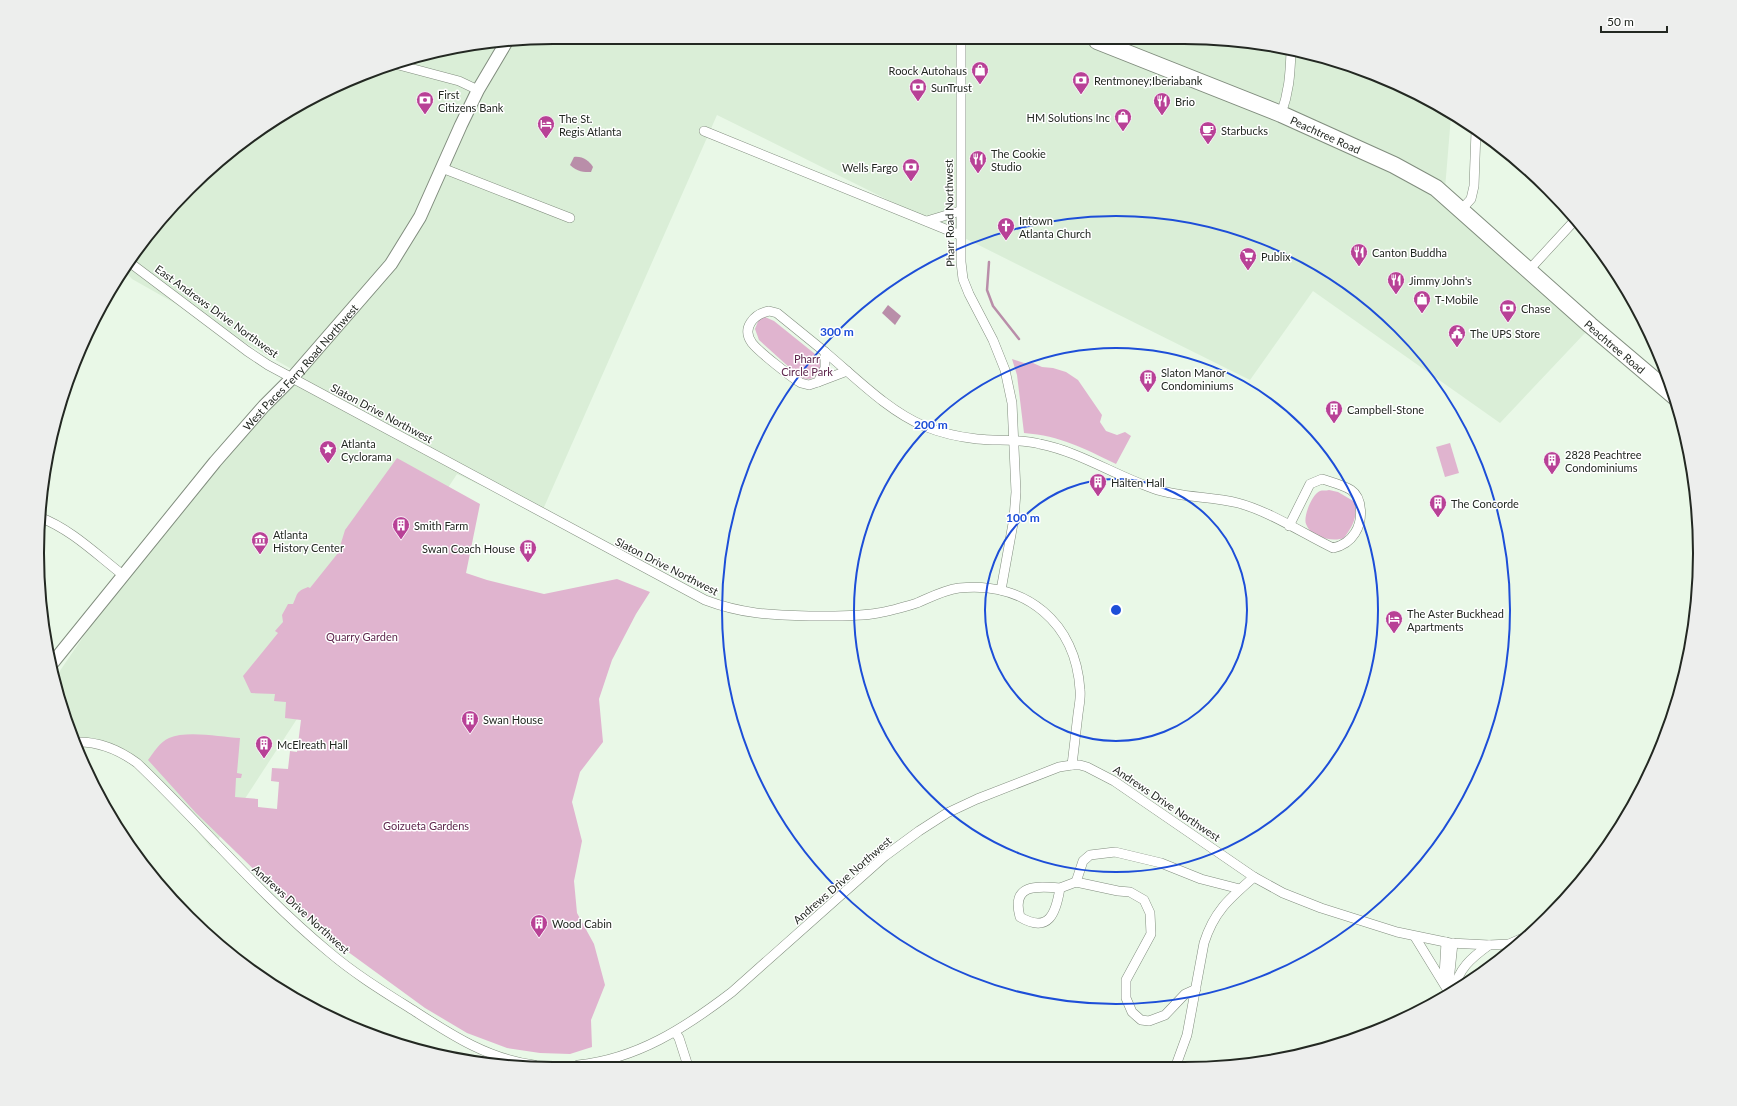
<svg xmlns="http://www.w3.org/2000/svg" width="1737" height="1106" font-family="Lato,sans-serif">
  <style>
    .built { fill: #daeed7 }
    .green { fill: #e0b4cf }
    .water { fill: #b98ea9 }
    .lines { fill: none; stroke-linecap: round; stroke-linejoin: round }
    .stream { stroke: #b98ea9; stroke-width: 2.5 }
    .street-casing { stroke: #818d7e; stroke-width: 10 }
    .secondary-casing { stroke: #818d7e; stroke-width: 14 }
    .highway-casing { stroke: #818d7e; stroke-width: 18 }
    .street { stroke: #fff; stroke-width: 9 }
    .secondary { stroke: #fff; stroke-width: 12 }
    .highway { stroke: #fff; stroke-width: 16 }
    .ring { fill: none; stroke: #1d4ed8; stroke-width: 2 }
    .labels { text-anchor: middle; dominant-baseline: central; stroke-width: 3; stroke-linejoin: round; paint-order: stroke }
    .poi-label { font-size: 11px; fill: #232822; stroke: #fff; text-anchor: start }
    .street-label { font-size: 11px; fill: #232822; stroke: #fff }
    .park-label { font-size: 11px; fill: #5e274d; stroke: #fff }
    .rim { fill: none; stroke: #232822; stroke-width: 2 }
    .centre { fill: #1d4ed8; stroke: #fff; stroke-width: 2 }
    .ring-label { font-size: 12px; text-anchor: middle; font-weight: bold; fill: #1d4ed8; stroke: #fff; stroke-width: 3; stroke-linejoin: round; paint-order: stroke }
  </style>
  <rect width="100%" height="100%" fill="#e9f8e7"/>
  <path class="built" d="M 485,41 L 1251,41 L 1382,76 L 1451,116 L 1444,201 L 1592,330 L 1584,334 L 1500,423 L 1313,291 L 1250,380 L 717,115 L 541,514 L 457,474 L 212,849 L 143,766 L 94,741 L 75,742 L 53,681 L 120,583 L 295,371 L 132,279 L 124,270 L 143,239 L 188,188 L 266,124 L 387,64 Z"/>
  <g class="green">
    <path d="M 765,317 L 774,321 L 820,358 L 822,368 C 816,377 811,382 800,377 L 759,340 L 755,329 L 759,319 Z"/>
    <path d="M 1012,359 L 1024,363 L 1033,363 L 1042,367 L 1053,368 L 1066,372 L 1078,380 L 1102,415 L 1100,422 L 1106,431 L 1117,435 L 1125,432 L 1131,436 L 1116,464 C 1083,448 1061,436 1024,433 L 1017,375 Z"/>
    <path d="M 1450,443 L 1459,473 L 1445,477 L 1436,447 Z"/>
    <path d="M 397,458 L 480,504 L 466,573 L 487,580 L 544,594 L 617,579 L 650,592 L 636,614 L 612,660 L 599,699 L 603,742 L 580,772 L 572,802 L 582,841 L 574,881 L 577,913 L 594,944 L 605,985 L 591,1020 L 592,1047 L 570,1054 L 540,1053 L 507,1048 L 467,1033 L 425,1008 L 340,946 L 277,892 L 196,813 L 148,760 C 154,752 160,742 169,738 C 187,730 221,737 240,738 L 237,773 L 242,774 L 241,778 L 236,778 L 235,797 L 258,799 L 258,807 L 277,809 L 279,782 L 271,781 L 272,768 L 288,769 L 290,751 L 297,752 L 301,720 L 285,718 L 286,702 L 274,701 L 275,694 L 251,693 L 243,676 L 278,633 L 275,631 L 283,622 L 282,615 L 288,604 L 293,604 C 298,594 295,592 308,587 L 310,588 L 338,553 L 345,530 Z"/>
    <path d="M 1329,490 L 1338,492 L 1355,502 C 1357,518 1354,524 1344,538 C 1333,542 1311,538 1306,524 C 1303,517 1312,494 1320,491 C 1322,490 1326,491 1329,490 Z"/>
  </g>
  <g class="water">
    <path d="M 574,157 C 583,156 589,161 593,167 L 591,172 C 584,172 577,172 570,165 Z"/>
    <path d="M 888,305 L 901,316 L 895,325 L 882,313 Z"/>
  </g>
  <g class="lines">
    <path class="stream" d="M 989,262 L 987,290 L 993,306 L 1019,339"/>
    <g class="street-casing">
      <g id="street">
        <path d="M 961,41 L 961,262 L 963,279 L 969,294 L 993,340 L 1005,370 L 1012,403 L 1016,492 L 1014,518 L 1001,590"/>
        <path d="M 391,63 L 459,81 L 478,90"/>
        <path d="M 1281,114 C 1289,92 1290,76 1291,52"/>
        <path d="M 704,131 L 960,235"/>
        <path d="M 442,168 L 570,218"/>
        <path d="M 1461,210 L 1471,199 L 1474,186 L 1476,131"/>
        <path d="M 927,221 L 960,211"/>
        <path d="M 129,262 L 247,351 L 268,365 L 705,600 C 742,614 770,615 809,616 C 832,616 856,617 878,613 C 891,611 904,607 917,603 C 931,597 944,590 959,588 C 1026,581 1076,623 1080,690 C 1081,697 1079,706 1078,714 C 1076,731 1074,748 1072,765"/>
        <path d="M 1529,270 L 1576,219"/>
        <path d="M 769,311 L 777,313 L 825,352 L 825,368 L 818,382 L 809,385 L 801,383 C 791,377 759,352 752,343 C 741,328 754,314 769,311 Z"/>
        <path d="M 825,352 C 855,377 888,411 924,426 C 941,433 959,437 977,439 C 998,441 1019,439 1040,444 C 1080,452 1114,475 1152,488 C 1179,498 1210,496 1238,503 C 1269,511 1304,534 1333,548 C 1342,546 1350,541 1355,533 C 1363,521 1363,498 1351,490 C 1343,485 1331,482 1322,479 L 1310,484 L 1289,526"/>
        <path d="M 818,382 L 847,371"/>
        <path d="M 39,517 C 71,529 96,554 123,575"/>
        <path d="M 75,742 C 99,741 118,749 137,763 C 202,825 259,894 329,952 C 356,975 386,993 416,1012 C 453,1036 489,1059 534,1065"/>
        <path d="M 1076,882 L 1083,861 L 1090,855 L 1115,852 L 1161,863 L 1201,879 L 1240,889"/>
        <path d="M 1060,888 C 1036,886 1011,884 1020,917 C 1049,934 1056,913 1060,888 L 1076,882 L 1118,891 L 1130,892 L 1144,900 L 1150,913 L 1151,934 L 1126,980 L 1126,998 L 1132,1012 L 1141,1020 L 1149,1021 L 1165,1015 L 1185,994 L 1196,989"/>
        <path d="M 1415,937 L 1450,994"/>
        <path d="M 1444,976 L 1446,942"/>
        <path d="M 1448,991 L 1453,943"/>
        <path d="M 1454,991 C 1458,969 1471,958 1489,945"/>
        <path d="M 675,1032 L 679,1038 L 688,1066"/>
        <path d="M 578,1065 C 637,1059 685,1028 732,992 L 885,856 L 919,831 L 947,813 L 977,799 L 1059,767 L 1072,765 L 1080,765 L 1087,767 L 1114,781 L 1254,877 L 1283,893 L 1321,908 L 1397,932 L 1450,943 L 1489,945 L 1509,944 L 1530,935"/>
        <path d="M 1175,1068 L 1187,1035 L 1204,943 C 1214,911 1230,898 1254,877"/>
      </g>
    </g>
    <g class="secondary-casing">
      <g id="secondary">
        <path id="s1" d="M 50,666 L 215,462 L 264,406 L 292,378 L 391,264 L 420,217 L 461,125 L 478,90 L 507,41"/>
      </g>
    </g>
    <g class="highway-casing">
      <g id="highway">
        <path id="s2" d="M 1097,41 L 1281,114 L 1394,165 L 1436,188 L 1590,325 L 1675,397"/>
      </g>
    </g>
    <use href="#street" class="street"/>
    <use href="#secondary" class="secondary"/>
    <use href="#highway" class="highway"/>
  </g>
  <g class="ring">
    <circle cx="1116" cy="610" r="131"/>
    <circle cx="1116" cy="610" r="262"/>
    <circle cx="1116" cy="610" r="394"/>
  </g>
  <defs>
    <g id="shop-pin" transform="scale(0.9)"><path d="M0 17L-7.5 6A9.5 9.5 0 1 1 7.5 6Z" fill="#b84196" stroke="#fff"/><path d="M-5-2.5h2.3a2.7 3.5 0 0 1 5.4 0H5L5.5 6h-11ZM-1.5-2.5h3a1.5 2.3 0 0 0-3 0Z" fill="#fff"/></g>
    <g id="bank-pin" transform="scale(0.9)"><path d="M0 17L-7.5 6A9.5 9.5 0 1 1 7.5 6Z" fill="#b84196" stroke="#fff"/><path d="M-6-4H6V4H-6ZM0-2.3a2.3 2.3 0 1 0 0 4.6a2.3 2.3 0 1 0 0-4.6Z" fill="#fff"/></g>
    <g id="restaurant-pin" transform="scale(0.9)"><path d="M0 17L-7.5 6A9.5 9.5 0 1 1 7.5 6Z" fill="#b84196" stroke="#fff"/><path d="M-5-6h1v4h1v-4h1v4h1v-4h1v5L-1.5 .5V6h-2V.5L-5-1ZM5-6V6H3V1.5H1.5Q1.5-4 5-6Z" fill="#fff"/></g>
    <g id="hotel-pin" transform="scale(0.9)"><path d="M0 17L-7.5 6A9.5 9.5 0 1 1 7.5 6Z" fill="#b84196" stroke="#fff"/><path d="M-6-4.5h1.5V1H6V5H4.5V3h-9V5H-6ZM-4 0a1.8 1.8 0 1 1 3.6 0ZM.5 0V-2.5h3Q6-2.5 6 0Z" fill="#fff"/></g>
    <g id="cafe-pin" transform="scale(0.9)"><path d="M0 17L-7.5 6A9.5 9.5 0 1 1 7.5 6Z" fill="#b84196" stroke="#fff"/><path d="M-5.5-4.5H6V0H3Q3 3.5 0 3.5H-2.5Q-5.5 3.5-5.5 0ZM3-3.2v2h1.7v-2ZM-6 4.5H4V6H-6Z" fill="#fff"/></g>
    <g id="church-pin" transform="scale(0.9)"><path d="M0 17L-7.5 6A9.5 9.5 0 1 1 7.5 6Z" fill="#b84196" stroke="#fff"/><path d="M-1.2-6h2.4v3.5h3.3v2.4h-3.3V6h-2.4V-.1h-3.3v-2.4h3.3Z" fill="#fff"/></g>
    <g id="supermarket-pin" transform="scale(0.9)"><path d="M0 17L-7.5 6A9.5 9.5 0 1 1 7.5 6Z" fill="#b84196" stroke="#fff"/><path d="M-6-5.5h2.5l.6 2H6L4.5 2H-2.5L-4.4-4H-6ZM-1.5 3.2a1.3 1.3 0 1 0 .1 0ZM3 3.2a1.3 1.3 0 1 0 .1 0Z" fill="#fff"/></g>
    <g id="civic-pin" transform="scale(0.9)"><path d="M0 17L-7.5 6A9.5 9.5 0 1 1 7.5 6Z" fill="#b84196" stroke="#fff"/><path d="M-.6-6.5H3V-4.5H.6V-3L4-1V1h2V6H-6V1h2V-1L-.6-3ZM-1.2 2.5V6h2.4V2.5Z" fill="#fff"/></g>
    <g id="building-pin" transform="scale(0.9)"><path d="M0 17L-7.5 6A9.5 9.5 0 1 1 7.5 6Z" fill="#b84196" stroke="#fff"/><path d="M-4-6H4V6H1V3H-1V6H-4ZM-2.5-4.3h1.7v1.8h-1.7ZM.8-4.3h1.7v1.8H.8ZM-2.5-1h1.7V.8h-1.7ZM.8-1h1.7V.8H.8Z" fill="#fff"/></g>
    <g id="sight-pin" transform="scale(0.9)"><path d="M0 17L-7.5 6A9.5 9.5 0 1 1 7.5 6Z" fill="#b84196" stroke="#fff"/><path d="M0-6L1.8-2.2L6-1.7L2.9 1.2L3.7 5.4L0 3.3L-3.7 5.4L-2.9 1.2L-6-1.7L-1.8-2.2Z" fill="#fff"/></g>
    <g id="museum-pin" transform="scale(0.9)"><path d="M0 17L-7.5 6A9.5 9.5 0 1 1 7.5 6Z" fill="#b84196" stroke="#fff"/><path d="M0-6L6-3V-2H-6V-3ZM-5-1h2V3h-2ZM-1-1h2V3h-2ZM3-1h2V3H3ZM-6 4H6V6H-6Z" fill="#fff"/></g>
  </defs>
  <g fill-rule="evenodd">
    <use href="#shop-pin" x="980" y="70"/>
    <use href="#bank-pin" x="1081" y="80"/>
    <use href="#bank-pin" x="918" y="87"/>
    <use href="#bank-pin" x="425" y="100"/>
    <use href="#restaurant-pin" x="1162" y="101"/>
    <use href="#shop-pin" x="1123" y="117"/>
    <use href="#hotel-pin" x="546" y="124"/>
    <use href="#cafe-pin" x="1208" y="130"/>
    <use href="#restaurant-pin" x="978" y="159"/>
    <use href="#bank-pin" x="911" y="167"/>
    <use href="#church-pin" x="1006" y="226"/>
    <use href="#restaurant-pin" x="1359" y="252"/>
    <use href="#supermarket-pin" x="1248" y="256"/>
    <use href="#restaurant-pin" x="1396" y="280"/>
    <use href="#shop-pin" x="1422" y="299"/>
    <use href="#bank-pin" x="1508" y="308"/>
    <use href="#civic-pin" x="1457" y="333"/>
    <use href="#building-pin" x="1148" y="378"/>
    <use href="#building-pin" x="1334" y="409"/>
    <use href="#sight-pin" x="328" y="449"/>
    <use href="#building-pin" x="1552" y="460"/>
    <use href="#building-pin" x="1098" y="482"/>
    <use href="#building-pin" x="1438" y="503"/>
    <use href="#building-pin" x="401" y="525"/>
    <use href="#museum-pin" x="260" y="540"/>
    <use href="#building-pin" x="528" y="548"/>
    <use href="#hotel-pin" x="1394" y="619"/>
    <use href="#building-pin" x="470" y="719"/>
    <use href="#building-pin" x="264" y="744"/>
    <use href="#building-pin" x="539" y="923"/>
  </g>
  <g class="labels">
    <g class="poi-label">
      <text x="967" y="70" text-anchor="end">Roock Autohaus</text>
      <text x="1094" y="80">Rentmoney;Iberiabank</text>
      <text x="931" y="87">SunTrust</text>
      <text x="438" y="94">First<tspan x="438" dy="13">Citizens Bank</tspan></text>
      <text x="1175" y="101">Brio</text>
      <text x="1110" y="117" text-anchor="end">HM Solutions Inc</text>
      <text x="559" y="118">The St.<tspan x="559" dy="13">Regis Atlanta</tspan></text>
      <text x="1221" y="130">Starbucks</text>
      <text x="991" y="153">The Cookie<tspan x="991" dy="13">Studio</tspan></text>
      <text x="898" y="167" text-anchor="end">Wells Fargo</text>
      <text x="1019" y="220">Intown<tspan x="1019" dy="13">Atlanta Church</tspan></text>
      <text x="1372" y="252">Canton Buddha</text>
      <text x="1261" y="256">Publix</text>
      <text x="1409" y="280">Jimmy John's</text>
      <text x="1435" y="299">T-Mobile</text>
      <text x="1521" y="308">Chase</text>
      <text x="1470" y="333">The UPS Store</text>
      <text x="1161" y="372">Slaton Manor<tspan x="1161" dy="13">Condominiums</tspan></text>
      <text x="1347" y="409">Campbell-Stone</text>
      <text x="341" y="443">Atlanta<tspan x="341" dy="13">Cyclorama</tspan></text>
      <text x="1565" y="454">2828 Peachtree<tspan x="1565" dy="13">Condominiums</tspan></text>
      <text x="1111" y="482">Halten Hall</text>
      <text x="1451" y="503">The Concorde</text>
      <text x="414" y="525">Smith Farm</text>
      <text x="273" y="534">Atlanta<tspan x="273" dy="13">History Center</tspan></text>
      <text x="515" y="548" text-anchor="end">Swan Coach House</text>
      <text x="1407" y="613">The Aster Buckhead<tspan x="1407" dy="13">Apartments</tspan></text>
      <text x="483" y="719">Swan House</text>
      <text x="277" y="744">McElreath Hall</text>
      <text x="552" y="923">Wood Cabin</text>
    </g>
    <g class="street-label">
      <text stroke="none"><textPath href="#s2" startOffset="247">Peachtree Road</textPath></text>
      <text transform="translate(949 213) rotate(-91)">Pharr Road Northwest</text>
      <text transform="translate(217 311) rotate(36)">East Andrews Drive Northwest</text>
      <text stroke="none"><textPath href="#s2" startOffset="609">Peachtree Road</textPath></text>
      <text stroke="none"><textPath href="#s1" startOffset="390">West Paces Ferry Road Northwest</textPath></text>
      <text transform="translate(382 413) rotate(28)">Slaton Drive Northwest</text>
      <text transform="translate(667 566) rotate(27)">Slaton Drive Northwest</text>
      <text transform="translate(1167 803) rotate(34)">Andrews Drive Northwest</text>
      <text transform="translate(842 880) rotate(-41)">Andrews Drive Northwest</text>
      <text transform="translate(301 909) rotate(42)">Andrews Drive Northwest</text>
    </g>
    <g class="park-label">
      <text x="807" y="358">Pharr<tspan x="807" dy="13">Circle Park</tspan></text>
      <text x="362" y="636">Quarry Garden</text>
      <text x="426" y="825">Goizueta Gardens</text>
    </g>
  </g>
  <path d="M0 0H1737V1106H0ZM553 44H1184A509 509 0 0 1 1693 553V553A509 509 0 0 1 1184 1062H553A509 509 0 0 1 44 553V553A509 509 0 0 1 553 44Z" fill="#edeeed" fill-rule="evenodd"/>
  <path class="rim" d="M553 44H1184A509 509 0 0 1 1693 553V553A509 509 0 0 1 1184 1062H553A509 509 0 0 1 44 553V553A509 509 0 0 1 553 44Z"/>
  <circle cx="1116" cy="610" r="6" class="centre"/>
  <g class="ring-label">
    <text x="837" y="336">300 m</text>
    <text x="931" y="429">200 m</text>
    <text x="1023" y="522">100 m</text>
  </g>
  <path d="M1601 26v6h66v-6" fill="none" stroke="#232822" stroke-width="2"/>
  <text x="1607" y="26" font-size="12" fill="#232822" stroke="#ffffff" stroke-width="3" paint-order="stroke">50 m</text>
</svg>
